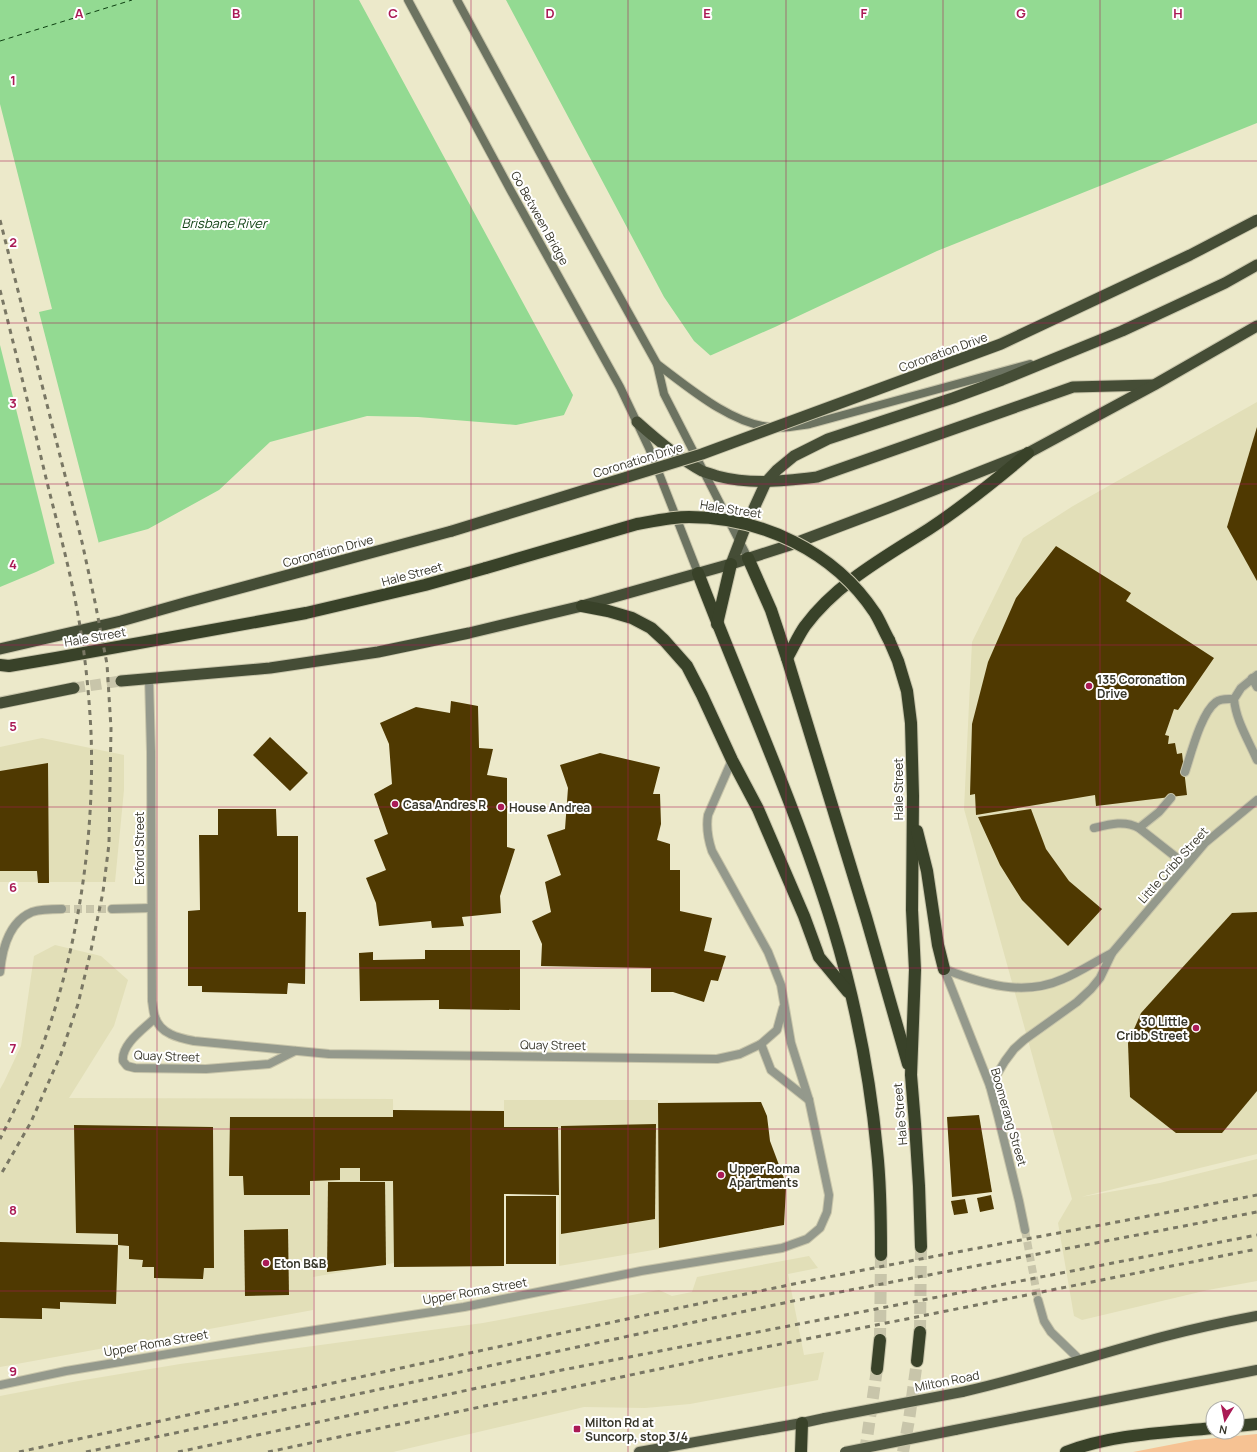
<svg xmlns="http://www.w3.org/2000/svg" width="1257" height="1452" font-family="Manrope,sans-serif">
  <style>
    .built { fill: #e2dfb8 }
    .green { fill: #f6c293 }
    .water { fill: #93da92 }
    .pier { fill: #ece9ca }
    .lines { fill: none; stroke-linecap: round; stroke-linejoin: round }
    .ferry { stroke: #0d3f11; stroke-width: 1; stroke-dasharray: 5 4; stroke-linecap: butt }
    .building { fill: #4f3901 }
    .minor-tunnel { stroke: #c8c5aa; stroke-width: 8; stroke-dasharray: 8 4; stroke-linecap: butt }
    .trunk-tunnel { stroke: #c8c5aa; stroke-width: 11; stroke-dasharray: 11 5.5; stroke-linecap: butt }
    .motorway-tunnel { stroke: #c8c5aa; stroke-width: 12; stroke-dasharray: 12 6; stroke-linecap: butt }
    .service-casing { stroke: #c8c5aa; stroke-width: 10 }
    .minor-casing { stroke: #c8c5aa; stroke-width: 10 }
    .secondary-casing { stroke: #c8c5aa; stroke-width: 10 }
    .primary-casing { stroke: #c8c5aa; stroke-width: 12 }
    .trunk-casing { stroke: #c8c5aa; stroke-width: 13 }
    .motorway-casing { stroke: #c8c5aa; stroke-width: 14 }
    .service { stroke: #94998c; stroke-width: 8 }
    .minor { stroke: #94998c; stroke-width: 8 }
    .secondary { stroke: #6c7361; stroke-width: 8 }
    .primary { stroke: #515843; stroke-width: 10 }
    .trunk { stroke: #454d36; stroke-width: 11 }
    .motorway { stroke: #394229; stroke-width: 12 }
    .rail { stroke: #797764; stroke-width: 3; stroke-dasharray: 5 5; stroke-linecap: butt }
    .primary-bridge-casing { stroke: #c8c5aa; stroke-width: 12; stroke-linecap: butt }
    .trunk-bridge-casing { stroke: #c8c5aa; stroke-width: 13; stroke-linecap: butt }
    .motorway-bridge-casing { stroke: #c8c5aa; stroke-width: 14; stroke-linecap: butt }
    .primary-bridge { stroke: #515843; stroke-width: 10 }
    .trunk-bridge { stroke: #454d36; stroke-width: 11 }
    .motorway-bridge { stroke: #394229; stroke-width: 12 }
    .grid { fill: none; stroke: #aa1a55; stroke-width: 1; stroke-opacity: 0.55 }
    .poi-dot { fill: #aa1a55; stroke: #fff; stroke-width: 1.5 }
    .labels { text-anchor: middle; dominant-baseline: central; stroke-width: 4; stroke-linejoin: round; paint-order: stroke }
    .street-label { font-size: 12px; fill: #37362a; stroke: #fff }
    .poi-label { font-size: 12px; font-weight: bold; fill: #37362a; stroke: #fff; text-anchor: start }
    .water-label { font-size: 13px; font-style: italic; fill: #0d3f11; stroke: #fff }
    .grid-label { font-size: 13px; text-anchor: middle; font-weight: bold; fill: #aa1a55; stroke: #fff; stroke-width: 4; stroke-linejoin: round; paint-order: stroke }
  </style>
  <rect width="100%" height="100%" fill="#ece9ca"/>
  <g class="built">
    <path d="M 1257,402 L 1257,1154 L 1081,1197 L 1160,1183 L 1257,1159 L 1257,1281 L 1208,1290 L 1082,1320 L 1074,1316 L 1058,1223 L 1072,1199 L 964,809 L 972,642 L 1023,538 L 1073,506 Z"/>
    <path d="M 42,738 L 124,755 L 124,790 L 115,882 L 0,882 L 0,747 Z"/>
    <path d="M 55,945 L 101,956 L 128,980 L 114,1026 L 69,1098 L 393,1099 L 394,1263 L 313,1277 L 313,1310 L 0,1367 L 0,1089 L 4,1082 L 21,1046 L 34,956 Z"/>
    <path d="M 504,1100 L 658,1100 L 659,1249 L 559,1266 L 559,1195 L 504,1194 Z"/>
    <path d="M 809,1256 L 818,1268 L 788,1274 L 804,1355 L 824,1352 L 818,1380 L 690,1404 L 645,1408 L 584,1407 L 393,1452 L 0,1452 L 0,1396 L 78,1381 L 180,1364 L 483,1323 L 659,1290 L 672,1296 L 692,1292 L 697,1277 Z"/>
  </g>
  <path class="green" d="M 1257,1434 L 1257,1452 L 1133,1452 L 1195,1440 Z"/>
  <path class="water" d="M 0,0 L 1257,0 L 1257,123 L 937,251 L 775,327 L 653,381 L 608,406 L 516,425 L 418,417 L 367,416 L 270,442 L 219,490 L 148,529 L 100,542 L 36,572 L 0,587 Z"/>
  <g class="pier">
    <path d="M 359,0 L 506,0 L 664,297 L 694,341 L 712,357 L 654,382 L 609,408 L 563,417 L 571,400 L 573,395 Z"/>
    <path d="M 0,104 L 52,309 L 39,312 L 99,544 L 55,565 L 0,345 Z"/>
  </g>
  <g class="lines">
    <path class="ferry" d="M 0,41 L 132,0"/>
  </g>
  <g class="building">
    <path d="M 1257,427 L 1257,581 L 1227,527 Z"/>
    <path d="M 1056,546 L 1131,593 L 1126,601 L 1214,658 L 1178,710 L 1174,709 L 1165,735 L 1169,736 L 1168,744 L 1175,743 L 1177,754 L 1182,753 L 1187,795 L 1096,806 L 1095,795 L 976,815 L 975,794 L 970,795 L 972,724 L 988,662 L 1016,598 Z"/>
    <path d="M 451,701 L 478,706 L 479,748 L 493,749 L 487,775 L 507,778 L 507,847 L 515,849 L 500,896 L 501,913 L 462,917 L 464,926 L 432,928 L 431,921 L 379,926 L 376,903 L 366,878 L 386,870 L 374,840 L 388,834 L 374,794 L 392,784 L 389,744 L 380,723 L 416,707 L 450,713 Z"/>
    <path d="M 270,737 L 308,773 L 290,791 L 253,755 Z"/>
    <path d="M 600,753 L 660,767 L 653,794 L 660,794 L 661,824 L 657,840 L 670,844 L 670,870 L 680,870 L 680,911 L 712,918 L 704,951 L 726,956 L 718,981 L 711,980 L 704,1002 L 673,992 L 651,992 L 651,968 L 541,966 L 542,944 L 532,921 L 551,912 L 545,882 L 561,875 L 547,835 L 565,829 L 568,788 L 560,765 Z"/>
    <path d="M 48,763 L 49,883 L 38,883 L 37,871 L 0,871 L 0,771 Z"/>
    <path d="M 218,809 L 276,809 L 277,836 L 298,836 L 298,912 L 306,912 L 305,984 L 288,983 L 287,994 L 202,992 L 202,986 L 188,986 L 188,911 L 200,910 L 199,835 L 218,835 Z"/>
    <path d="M 1031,809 L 1046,849 L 1069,881 L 1102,909 L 1068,946 L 1022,900 L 1000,865 L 978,817 Z"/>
    <path d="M 1257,912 L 1257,1091 L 1222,1133 L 1176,1133 L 1130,1097 L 1128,1043 L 1141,1013 L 1232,913 Z"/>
    <path d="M 425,950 L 520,950 L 520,1010 L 439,1009 L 439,1000 L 360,1001 L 359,953 L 373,952 L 373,960 L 425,959 Z"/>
    <path d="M 761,1102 L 767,1116 L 770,1141 L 785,1181 L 786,1188 L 784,1225 L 659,1248 L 658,1103 Z"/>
    <path d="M 393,1110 L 504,1111 L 504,1127 L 558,1127 L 559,1195 L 504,1194 L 504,1266 L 394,1267 L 393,1181 L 360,1181 L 360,1168 L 340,1168 L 340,1180 L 310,1181 L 310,1195 L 244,1195 L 243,1176 L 229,1176 L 230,1117 L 393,1117 Z"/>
    <path d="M 979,1115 L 992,1192 L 952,1197 L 947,1117 Z"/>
    <path d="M 656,1124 L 655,1219 L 561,1234 L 561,1126 Z"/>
    <path d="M 74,1125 L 213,1127 L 214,1268 L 204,1268 L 203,1279 L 154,1278 L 154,1267 L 142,1267 L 143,1260 L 129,1259 L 129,1246 L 118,1245 L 118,1234 L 76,1233 Z"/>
    <path d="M 328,1182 L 385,1182 L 386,1265 L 327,1272 Z"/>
    <path d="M 991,1195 L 994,1209 L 980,1212 L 977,1198 Z"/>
    <rect x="506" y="1196" width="50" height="68"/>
    <path d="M 965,1199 L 968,1213 L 954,1215 L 951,1201 Z"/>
    <path d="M 288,1229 L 289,1295 L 245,1296 L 244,1230 Z"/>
    <path d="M 0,1242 L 118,1245 L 116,1304 L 60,1302 L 60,1309 L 42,1308 L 42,1319 L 0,1318 Z"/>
  </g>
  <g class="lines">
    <g class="minor-tunnel">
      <path d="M 62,909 L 112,909"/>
      <path d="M 1025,1230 L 1038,1300"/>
    </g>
    <path class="trunk-tunnel" d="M 74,688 L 121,681"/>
    <g class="motorway-tunnel">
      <path d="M 920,1332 L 921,1247"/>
      <path d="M 880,1340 L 881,1255"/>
      <path d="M 865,1452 L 877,1369"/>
      <path d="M 903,1452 L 909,1420 L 917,1361"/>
    </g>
    <g class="service-casing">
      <g id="service">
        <path d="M 1257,675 L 1241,688 L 1234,699 C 1236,721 1248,739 1257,760"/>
        <path d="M 1252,678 L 1257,687"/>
        <path d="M 1185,772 C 1191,754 1201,713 1216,702 C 1221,698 1228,699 1234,699"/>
        <path d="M 1094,828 C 1110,824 1125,820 1139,828 L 1186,865"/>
        <path d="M 1139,828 L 1159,812 L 1171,798"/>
        <path d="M 155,1018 C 144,1029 121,1044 123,1061 L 127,1066 L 135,1068 L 206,1069 L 269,1064 L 295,1051"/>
      </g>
    </g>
    <g class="minor-casing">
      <g id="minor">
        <path d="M 149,678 L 151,752 L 152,1001 C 153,1006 153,1012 155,1017 C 160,1034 179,1038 194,1041 L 329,1054 L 717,1059 L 740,1054 L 761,1044 L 777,1030 L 783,1008"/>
        <path d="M 112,909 L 151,908"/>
        <path d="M 944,969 L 990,1086 L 998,1116 L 1019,1201 L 1025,1230"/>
        <path d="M 944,969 C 983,984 1023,997 1063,979 C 1080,972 1096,961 1112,953"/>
        <path d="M 0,972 C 2,950 8,922 32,912 C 41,909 52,909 62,909"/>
        <path d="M 761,1044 L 771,1070 L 809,1100"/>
        <path d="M 990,1086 L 1005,1061 L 1014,1049 L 1024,1040 L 1077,1002 L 1091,989 L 1100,978 L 1112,953 L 1205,843 L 1257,800"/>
        <path d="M 1038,1300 L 1044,1321 L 1051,1332 L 1081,1361"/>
        <path d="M 0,1385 L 66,1371 L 258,1339 L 464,1307 L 641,1271 L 782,1248 L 807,1239 L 820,1228 L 827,1212 L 829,1195 L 809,1100 L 791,1043 L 781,985 L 768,952 L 712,851 C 708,839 706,827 708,815 L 732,760"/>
      </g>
    </g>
    <g class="secondary-casing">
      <g id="secondary">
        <path d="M 408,0 L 511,191 L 620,387 L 649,448 L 698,573"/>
        <path d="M 457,0 L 564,197 L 657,364 L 664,394 L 748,558"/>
        <path d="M 657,364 C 688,387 731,424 770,427 C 784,429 797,426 810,424 L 1030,364"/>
      </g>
    </g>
    <g class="primary-casing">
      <g id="primary">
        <path d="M 962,1392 C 1029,1377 1095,1355 1162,1337 C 1193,1329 1225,1322 1257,1316"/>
        <path d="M 955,1430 L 1257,1370"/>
        <path d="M 639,1452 L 802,1423 L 825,1418"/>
      </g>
    </g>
    <g class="trunk-casing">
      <g id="trunk">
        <path d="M 637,422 C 657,440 678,458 702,471 C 707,473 712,474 717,476 C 751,485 783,481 817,477 L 1073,387 L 1152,385"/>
        <path d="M 731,564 L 745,528 L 766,482 L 777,470 L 794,456 L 828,439 L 953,398 L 1002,380 L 1122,331 L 1225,283 L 1257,265"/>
        <path d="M 0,649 L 121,621 L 188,602 L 452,531"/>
        <path d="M 121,681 L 270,668 L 378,652 L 469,633 L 582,606 L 731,564 L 790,545 L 888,508 L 1028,453 L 1154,385 L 1257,326"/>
        <path d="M 0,703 L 74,688"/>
      </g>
    </g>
    <g class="motorway-casing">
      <g id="motorway">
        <path d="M 748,558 L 771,610 L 787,658 L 866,917 L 908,1064"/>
        <path d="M 698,573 C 743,691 796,806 833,927 C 855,1000 870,1076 877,1151 C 881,1186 881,1221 881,1255"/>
        <path d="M 582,606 L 608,611 L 632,618 L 651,628 L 664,640 L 687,666 L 702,695 L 732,760 L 758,809 L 804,916 L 819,957 L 848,992"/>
        <path d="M 717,624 L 731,564"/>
        <path d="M 889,640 L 898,661 L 907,691 L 911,723 L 913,796 L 912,910 L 915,970 L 911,1075 L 915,1124 L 919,1186 L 921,1247"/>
        <path d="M 787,658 C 793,648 798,636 805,626 C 837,583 885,557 929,529 C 964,506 996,480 1028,453"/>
        <path d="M 0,665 L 9,666 L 56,658 L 306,613 L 425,585 L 486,568"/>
        <path d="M 917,831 L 927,871 L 938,945 L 944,969"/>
        <path d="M 917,1361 L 920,1332"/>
        <path d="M 877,1369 L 880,1340"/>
        <path d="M 1237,1426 L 1257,1424"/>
        <path d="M 801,1452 L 802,1423"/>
        <path d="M 1066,1452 C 1113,1434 1164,1433 1213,1428"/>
      </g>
    </g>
    <use href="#service" class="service"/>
    <use href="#minor" class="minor"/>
    <use href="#secondary" class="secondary"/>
    <use href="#primary" class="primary"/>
    <use href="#trunk" class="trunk"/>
    <use href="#motorway" class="motorway"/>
    <g class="rail">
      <path d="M 0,220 L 82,542 L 95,602 L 107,664 L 111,728 L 109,844 L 103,892 L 91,950 L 78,1004 L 61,1054 L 31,1122 L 0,1176"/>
      <path d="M 0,290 C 16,353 31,415 46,478 C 57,523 70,569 78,615 C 85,653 89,693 91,732 C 95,837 78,949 42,1047 C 30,1079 15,1109 0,1139"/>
      <path d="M 19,1452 C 276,1396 532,1338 789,1285 C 945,1253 1101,1226 1257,1195"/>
      <path d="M 86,1452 L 793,1301 L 1257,1212"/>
      <path d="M 178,1452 L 557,1371 L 1257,1235"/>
      <path d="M 268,1452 L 706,1359 L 1257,1249"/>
    </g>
    <g class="primary-bridge-casing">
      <g id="primary-bridge">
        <path d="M 825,1418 L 962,1392"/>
        <path d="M 845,1452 L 955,1430"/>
      </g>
    </g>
    <g class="trunk-bridge-casing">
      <path id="trunk-bridge" d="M 452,531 L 702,454 L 1001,344 L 1190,255 L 1257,220"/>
    </g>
    <g class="motorway-bridge-casing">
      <path id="motorway-bridge" d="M 486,568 L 637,524 C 654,521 672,517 689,517 C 761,517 834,551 875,613 C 880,621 884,631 889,640"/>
    </g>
    <use href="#primary-bridge" class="primary-bridge"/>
    <use href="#trunk-bridge" class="trunk-bridge"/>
    <use href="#motorway-bridge" class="motorway-bridge"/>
  </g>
  <path class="grid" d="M 157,0 L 157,1452M 314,0 L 314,1452M 471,0 L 471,1452M 628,0 L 628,1452M 786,0 L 786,1452M 943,0 L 943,1452M 1100,0 L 1100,1452M 0,161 L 1257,161M 0,323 L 1257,323M 0,484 L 1257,484M 0,645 L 1257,645M 0,807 L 1257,807M 0,968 L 1257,968M 0,1129 L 1257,1129M 0,1291 L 1257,1291"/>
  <g class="poi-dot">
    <circle cx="1089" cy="686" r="4"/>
    <circle cx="395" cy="804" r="4"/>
    <circle cx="501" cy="807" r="4"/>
    <circle cx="1196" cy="1028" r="4"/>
    <circle cx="721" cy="1175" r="4"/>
    <circle cx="266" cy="1263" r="4"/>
    <rect x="573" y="1425" width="8" height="8" rx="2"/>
  </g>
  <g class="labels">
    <g class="street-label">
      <text transform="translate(540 218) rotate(61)">Go Between Bridge</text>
      <text transform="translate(943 352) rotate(-20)">Coronation Drive</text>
      <text transform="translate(638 460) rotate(-17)">Coronation Drive</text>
      <text transform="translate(731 509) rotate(9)">Hale Street</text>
      <text transform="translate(328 551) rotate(-15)">Coronation Drive</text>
      <text transform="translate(412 574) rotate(-15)">Hale Street</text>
      <text transform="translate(95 637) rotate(-10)">Hale Street</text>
      <text transform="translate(898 789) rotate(-90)">Hale Street</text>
      <text transform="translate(139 848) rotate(-90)">Exford Street</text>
      <text transform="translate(1173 865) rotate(-48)">Little Cribb Street</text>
      <text transform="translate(553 1045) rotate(1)">Quay Street</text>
      <text transform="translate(167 1056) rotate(2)">Quay Street</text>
      <text transform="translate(900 1114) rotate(-95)">Hale Street</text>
      <text transform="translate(1009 1117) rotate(74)">Boomerang Street</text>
      <text transform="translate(475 1291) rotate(-10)">Upper Roma Street</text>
      <text transform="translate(156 1343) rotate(-10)">Upper Roma Street</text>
      <text transform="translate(947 1381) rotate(-11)">Milton Road</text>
    </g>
    <g class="poi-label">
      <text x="1097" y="679">135 Coronation<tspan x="1097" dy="14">Drive</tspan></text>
      <text x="403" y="804">Casa Andres R</text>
      <text x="509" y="807">House Andrea</text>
      <text x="1188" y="1021" text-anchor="end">30 Little<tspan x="1188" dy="14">Cribb Street</tspan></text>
      <text x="729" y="1168">Upper Roma<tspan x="729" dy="14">Apartments</tspan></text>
      <text x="274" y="1263">Eton B&amp;B</text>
      <text x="585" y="1422">Milton Rd at<tspan x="585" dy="14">Suncorp, stop 3/4</tspan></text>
    </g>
    <g class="water-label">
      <text x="224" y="223">Brisbane River</text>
    </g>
  </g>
  <g class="grid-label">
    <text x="79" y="18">A</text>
    <text x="236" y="18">B</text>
    <text x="393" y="18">C</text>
    <text x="550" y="18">D</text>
    <text x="707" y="18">E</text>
    <text x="864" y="18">F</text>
    <text x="1021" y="18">G</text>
    <text x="1178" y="18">H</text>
    <text x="13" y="85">1</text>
    <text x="13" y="247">2</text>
    <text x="13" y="408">3</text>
    <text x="13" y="569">4</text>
    <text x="13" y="731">5</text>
    <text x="13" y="892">6</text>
    <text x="13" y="1053">7</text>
    <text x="13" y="1215">8</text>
    <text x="13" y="1376">9</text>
  </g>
  <g transform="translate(1225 1420) rotate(190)"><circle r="19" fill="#ffffff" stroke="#afafaa"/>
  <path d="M0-3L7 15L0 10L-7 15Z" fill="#aa1a55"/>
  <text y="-6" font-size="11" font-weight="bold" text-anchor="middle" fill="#37362a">N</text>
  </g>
</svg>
